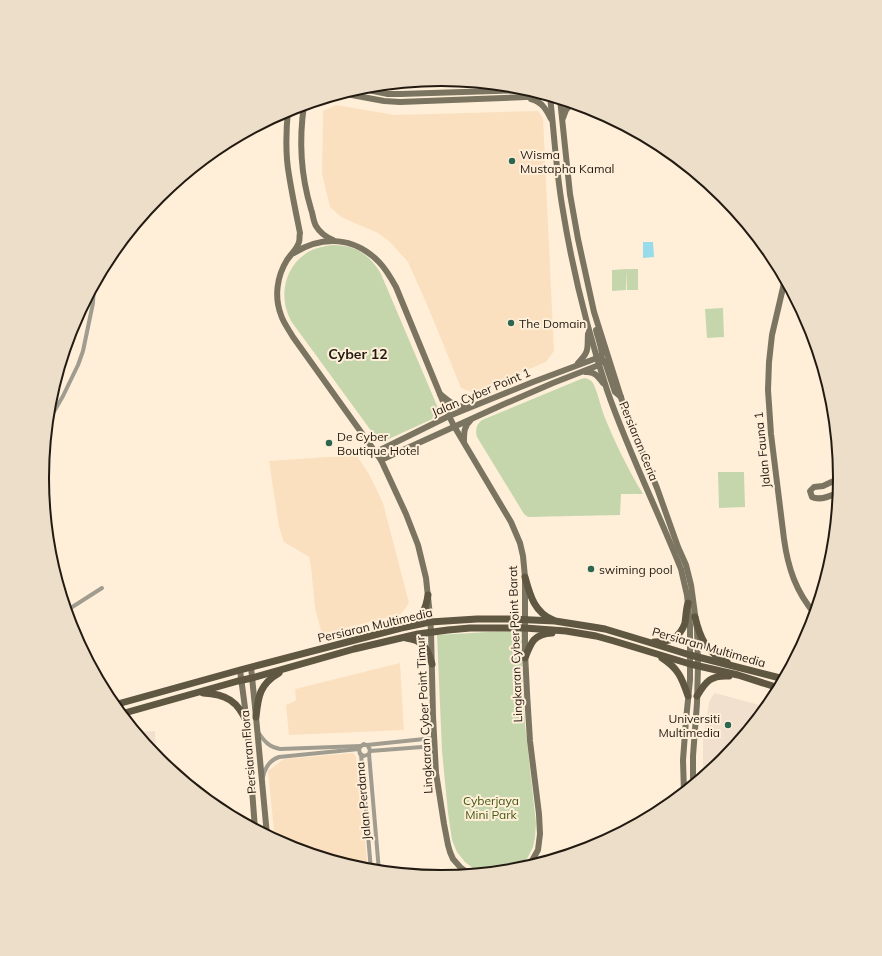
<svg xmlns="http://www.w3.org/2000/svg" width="882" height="956" font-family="Mulish,sans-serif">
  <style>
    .built { fill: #fae0bf }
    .education { fill: #f2e0cf }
    .green { fill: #c5d6ad }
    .water { fill: #98dbea }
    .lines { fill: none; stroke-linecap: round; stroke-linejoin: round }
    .street { stroke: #a19c90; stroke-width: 4 }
    .secondary { stroke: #7a7461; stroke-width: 6 }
    .primary { stroke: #5f5741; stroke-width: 7 }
    .poi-dot { fill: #2c6650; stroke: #ffefd9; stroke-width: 1.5 }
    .labels { text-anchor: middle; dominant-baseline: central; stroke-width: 4; stroke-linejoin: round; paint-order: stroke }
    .poi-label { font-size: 12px; fill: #231b12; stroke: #ffefd9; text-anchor: start }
    .street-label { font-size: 12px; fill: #231b12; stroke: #ffefd9 }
    .park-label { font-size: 12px; fill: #42580e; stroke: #ffefd9 }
    .quarter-label { font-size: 14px; font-weight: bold; fill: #231b12; stroke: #ffefd9 }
    .rim { fill: none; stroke: #231b12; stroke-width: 2 }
  </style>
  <rect width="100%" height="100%" fill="#ffefd9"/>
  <g class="built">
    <path d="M 336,105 L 395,115 L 538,111 L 543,118 L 554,351 L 546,362 L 474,393 L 461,388 L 428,307 L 408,262 L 390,242 L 378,233 L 341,217 L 330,207 L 322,174 L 323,111 Z"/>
    <path d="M 357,456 L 369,474 L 383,503 L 409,603 L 401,614 L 322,634 L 315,608 L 311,567 L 309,557 L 284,542 L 279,527 L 269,461 L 327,457 Z"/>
    <path d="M 400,663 L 404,730 L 289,735 L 286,705 L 295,701 L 296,699 L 295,689 Z"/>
    <path d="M 353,753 L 356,757 L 368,870 L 363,869 L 288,847 L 275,840 L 268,771 L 284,759 Z"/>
  </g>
  <g class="education">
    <path d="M 715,693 L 767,707 L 723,760 L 703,776 L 703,739 L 709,703 L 711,698 Z"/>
    <path d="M 155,731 L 156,757 L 136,732 Z"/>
  </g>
  <g class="green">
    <path d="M 332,245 C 356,245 369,254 381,274 L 441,415 L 380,443 L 291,321 C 278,297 284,267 308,252 C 315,248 324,246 332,245 Z"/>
    <path d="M 626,269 L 638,269 L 638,290 L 627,290 Z"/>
    <path d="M 626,269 L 626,290 L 612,291 L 612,270 Z"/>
    <path d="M 723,308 L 724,337 L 707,338 L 705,309 Z"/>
    <path d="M 585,378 C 588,379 591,380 593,383 C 598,393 601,408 605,418 C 616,445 628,469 643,494 L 621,494 L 620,515 L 528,517 L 524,514 L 477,437 C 475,430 476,425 482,420 L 581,379 Z"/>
    <path d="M 718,472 L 744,472 L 745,507 L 719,508 Z"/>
    <path d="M 522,631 L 522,668 L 525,724 L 536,823 L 535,837 L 533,847 L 528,857 L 521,865 L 512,870 L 483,872 L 474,869 L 465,862 L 457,852 L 452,840 L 448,813 L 442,751 L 437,635 L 488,632 Z"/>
  </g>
  <path class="water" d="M 643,242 L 653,242 L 654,257 L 643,258 Z"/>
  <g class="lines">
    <g class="street">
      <path d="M 48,422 L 63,396 L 78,365 L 83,351 L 93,303 L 94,284"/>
      <path d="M 66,611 L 102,588"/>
      <path d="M 258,732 C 264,741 269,747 280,749 L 361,746"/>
      <path d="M 367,745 L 434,738"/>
      <path d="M 370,751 L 435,746"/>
      <path d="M 361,754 L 371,870"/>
      <path d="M 369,754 L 379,871"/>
      <path d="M 263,777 C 265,768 270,760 279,757 L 359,749 L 361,746 L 364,744 L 368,746 L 370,750 L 369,754 L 364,756 L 360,754 L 359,749"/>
    </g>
    <g class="secondary">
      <path d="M 358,88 L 388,94 L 400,94 L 529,90"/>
      <path d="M 341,93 L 384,101 L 400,102 L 526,97 L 554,97"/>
      <path d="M 550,96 C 554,132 556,169 562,205 C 572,268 587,329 607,390 C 628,451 657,509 681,569 L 687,595 L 690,625 L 690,680 L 686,720 L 683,760 L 684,792"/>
      <path d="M 531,99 C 542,102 546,109 551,119"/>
      <path d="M 560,99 L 570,194 L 578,239 L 594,312 L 624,407 L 657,488 L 678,547 L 686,565 L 691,585 L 697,629 L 698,665 L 697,703 L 693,756 L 693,785"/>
      <path d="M 304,105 C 299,139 301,176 311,209 C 313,214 313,221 316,226 C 320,233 326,237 333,240"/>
      <path d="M 288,110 C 286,131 285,153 289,175 C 292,194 296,213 300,233 C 299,236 300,239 299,242 C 297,249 291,254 287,260 C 277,276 274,297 281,315 C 283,322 289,330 293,337 L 381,460 L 406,514 L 418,545 L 426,578 L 430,616 L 431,632 L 433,716 L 436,773 L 444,824 L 448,845 L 450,852 L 453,859 L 461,868 L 470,874"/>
      <path d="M 563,118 L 566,110 L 572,103"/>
      <path d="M 294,253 C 323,235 355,237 379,262 C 386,269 391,278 396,287 L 449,416 L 454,426 L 511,522 L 520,543 L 523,556 L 525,577 L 525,653 L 527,693 L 530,741 L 539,814 L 540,834 L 538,850 L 529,866"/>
      <path d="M 785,279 L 772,335 L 769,362 L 768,390 L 771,434 L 784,539 C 788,568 796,592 815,614"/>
      <path d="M 578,363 C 590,351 587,349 588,334"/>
      <path d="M 585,372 C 594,371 598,376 603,383"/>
      <path d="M 440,394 C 453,404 454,408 472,406"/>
      <path d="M 464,441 C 464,433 464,426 470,421"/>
      <path d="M 376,452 L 449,416 L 533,382 L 597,358 L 601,358 L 605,362 L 615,392 L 621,397"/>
      <path d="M 381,460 L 502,405 L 553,383 L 599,365 C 606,356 598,340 596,330"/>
      <path d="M 839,492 C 831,496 820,501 812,497 L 810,491 L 814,487 L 823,486 L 840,478"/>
      <path d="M 251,667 L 256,717 L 267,835"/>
      <path d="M 240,670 L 247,723 L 255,829"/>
    </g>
    <g class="primary">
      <path d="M 525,577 C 530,595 534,612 553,620"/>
      <path d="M 695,617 C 700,638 706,652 727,662"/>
      <path d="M 409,625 C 422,618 426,609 428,595"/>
      <path d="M 406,638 C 423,640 428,648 432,664"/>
      <path d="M 654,642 C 669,642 680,638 685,623 C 686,616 686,610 688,603"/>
      <path d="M 525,658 C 531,642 534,634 552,633"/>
      <path d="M 662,658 C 678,668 682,678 688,696"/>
      <path d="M 203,693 C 226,694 238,701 247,723"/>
      <path d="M 697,696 C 706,681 711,675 729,676"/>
      <path d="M 114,705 L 240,670 L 401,628 L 430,622 L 477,619 L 510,619 L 555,621 L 593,627 L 605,629 L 648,642 L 690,655 L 784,679"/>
      <path d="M 121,714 L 238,681 L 252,678 L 354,649 L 418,634 L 448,630 L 470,628 L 525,628 L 566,631 L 596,636 L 614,641 L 690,664 L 738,675 L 779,688"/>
      <path d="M 256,717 C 258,696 260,684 279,673"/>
    </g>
  </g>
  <g class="poi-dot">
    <circle cx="512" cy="161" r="4"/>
    <circle cx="511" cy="323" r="4"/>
    <circle cx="329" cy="443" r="4"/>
    <circle cx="591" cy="569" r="4"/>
    <circle cx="728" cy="725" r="4"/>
  </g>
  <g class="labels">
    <g class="poi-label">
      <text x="520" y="154">Wisma<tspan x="520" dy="14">Mustapha Kamal</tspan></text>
      <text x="519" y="323">The Domain</text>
      <text x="337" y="436">De Cyber<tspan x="337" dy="14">Boutique Hotel</tspan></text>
      <text x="599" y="569">swiming pool</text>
      <text x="720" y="718" text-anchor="end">Universiti<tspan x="720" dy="14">Multimedia</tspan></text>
    </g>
    <g class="street-label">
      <text transform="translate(481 392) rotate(-23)">Jalan Cyber Point 1</text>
      <text transform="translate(639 441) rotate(68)">Persiaran Ceria</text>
      <text transform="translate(762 450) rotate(-96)">Jalan Fauna 1</text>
      <text transform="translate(375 625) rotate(-13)">Persiaran Multimedia</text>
      <text transform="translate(515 644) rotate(-92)">Lingkaran Cyber Point Barat</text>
      <text transform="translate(709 647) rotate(16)">Persiaran Multimedia</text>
      <text transform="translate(424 715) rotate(-93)">Lingkaran Cyber Point Timur</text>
      <text transform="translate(248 752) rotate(-95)">Persiaran Flora</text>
      <text transform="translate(363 801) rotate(-95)">Jalan Perdana</text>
    </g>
    <g class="park-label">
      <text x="491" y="800">Cyberjaya<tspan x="491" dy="14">Mini Park</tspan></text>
    </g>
    <g class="quarter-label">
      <text x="358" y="354">Cyber 12</text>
    </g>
  </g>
  <path d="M0 0H882V956H0ZM49 478a392 392 0 1 1 784 0a392 392 0 1 1-784 0Z" fill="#eddec9" fill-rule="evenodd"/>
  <path class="rim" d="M49 478a392 392 0 1 1 784 0a392 392 0 1 1-784 0Z"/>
</svg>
